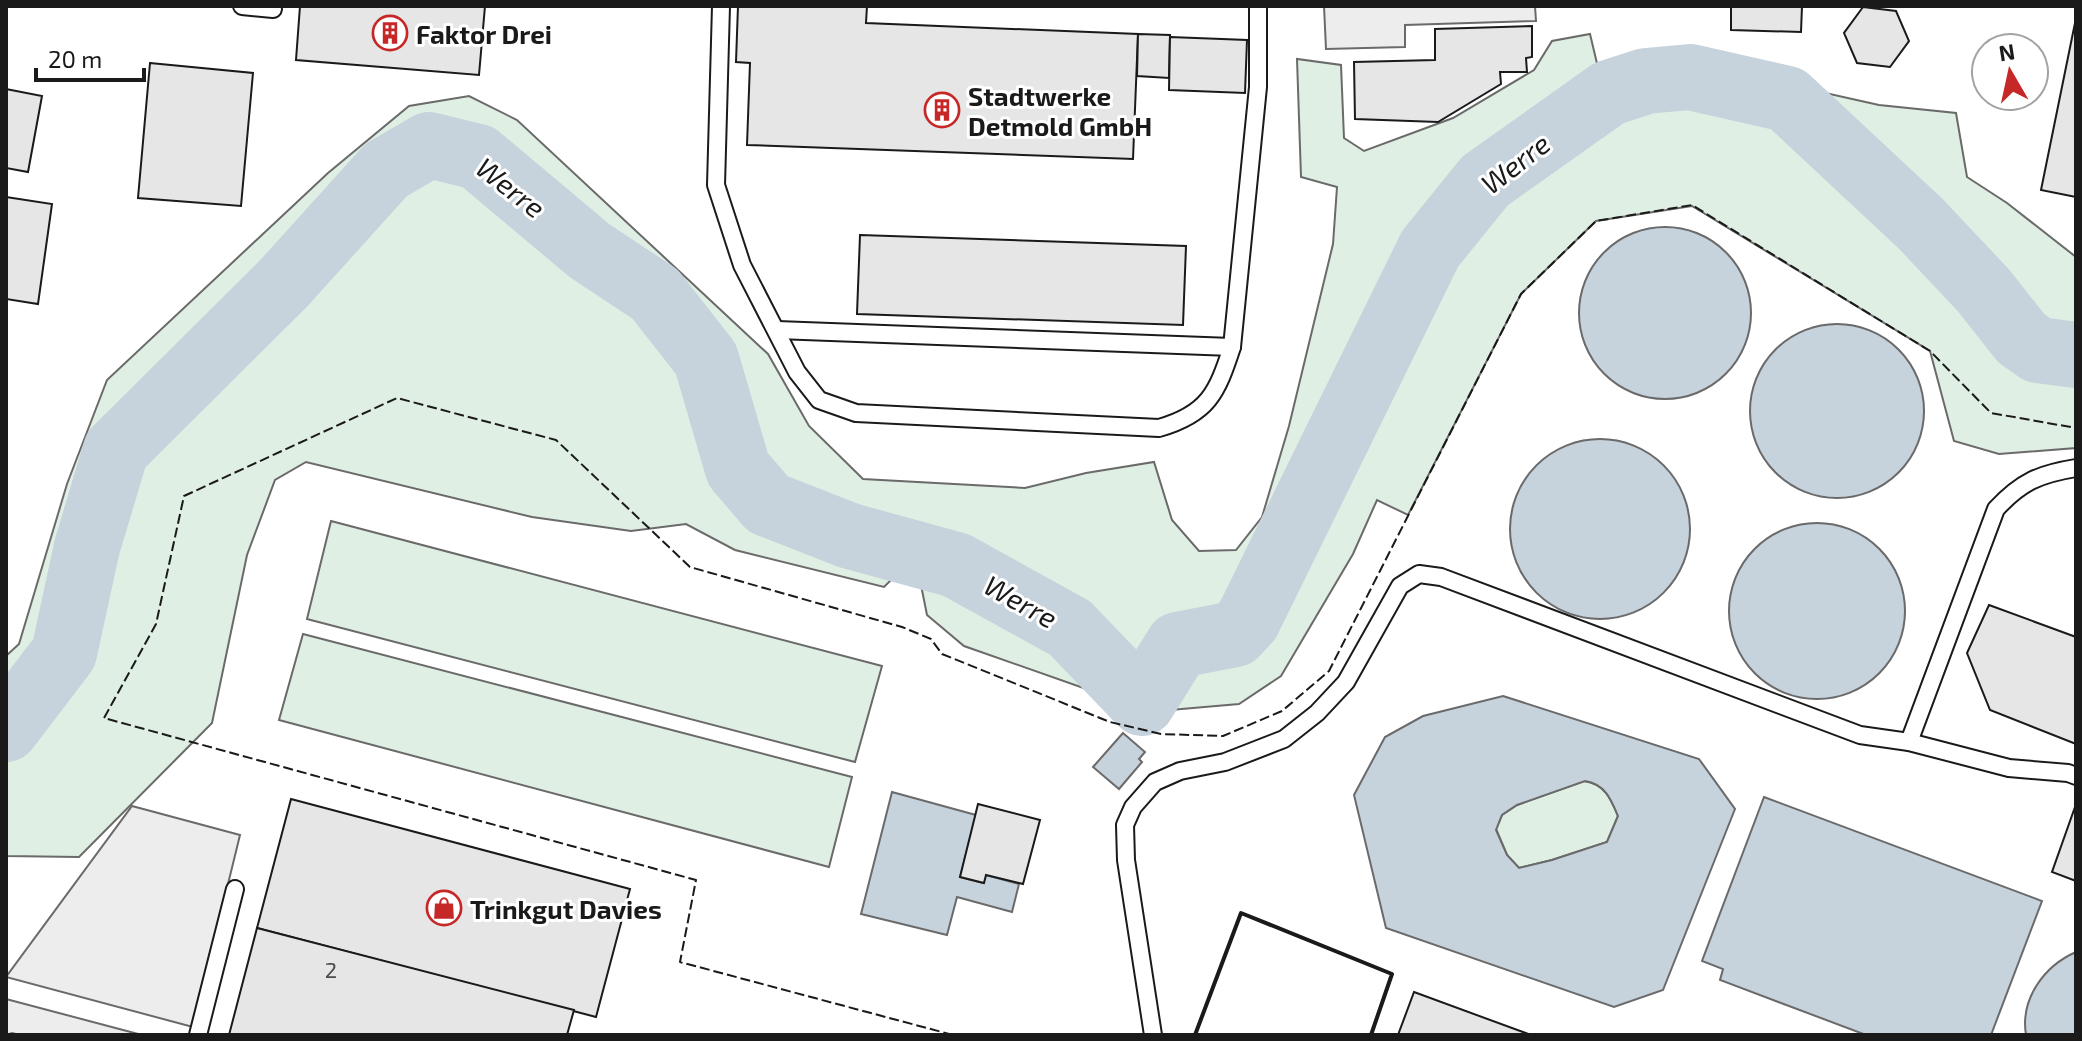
<svg xmlns="http://www.w3.org/2000/svg" width="2082" height="1041" font-family="'Exo 2',sans-serif">
  <style>
    .green { fill: #e0efe3; stroke: #6a6a6a; stroke-width: 2 }
    .parking { fill: #ededed; stroke: #6a6a6a; stroke-width: 2 }
    .water { fill: #c6d2dc; stroke: #6a6a6a; stroke-width: 2; fill-rule: evenodd }
    .lines { fill: none; stroke-linecap: round; stroke-linejoin: round }
    .river { stroke: #c6d2dc; stroke-width: 66 }
    .building { fill: #e6e6e6; stroke: #1a1a1a; stroke-width: 2 }
    .service-casing { stroke: #1a1a1a; stroke-width: 20 }
    .service { stroke: #fff; stroke-width: 16 }
    .fence { stroke: #1a1a1a; stroke-width: 2; stroke-dasharray: 10 4; stroke-linecap: butt }
    .wall { stroke: #1a1a1a; stroke-width: 4 }
    .labels { text-anchor: middle; dominant-baseline: central; stroke-width: 6; stroke-linejoin: round; paint-order: stroke }
    .number-label { font-size: 22px; fill: #4d4d4d }
    .poi-label { font-size: 26px; font-weight: bold; fill: #1a1a1a; stroke: #fff; text-anchor: start }
    .water-label { font-size: 28px; font-style: italic; fill: #1a1a1a; stroke: #fff }
  </style>
  <rect width="100%" height="100%" fill="#fff"/>
  <g class="green">
    <path d="M 1590,34 L 1600,76 L 1654,91 L 1763,108 L 1821,92 L 1879,105 L 1956,113 L 1967,177 L 2007,203 L 2076,257 L 2076,448 L 1999,454 L 1954,441 L 1930,351 L 1692,206 L 1596,221 L 1521,294 L 1408,515 L 1377,500 L 1353,554 L 1281,676 L 1239,704 L 1170,710 L 1092,691 L 964,646 L 927,615 L 919,575 L 901,570 L 884,587 L 735,550 L 686,524 L 631,531 L 532,517 L 306,462 L 275,480 L 247,555 L 212,723 L 79,857 L 6,856 L 6,656 L 19,644 L 67,484 L 107,380 L 328,173 L 409,106 L 469,96 L 517,120 L 768,354 L 809,426 L 863,479 L 1025,488 L 1086,473 L 1154,462 L 1172,520 L 1199,551 L 1236,550 L 1262,517 L 1289,426 L 1333,244 L 1337,187 L 1301,177 L 1297,59 L 1341,65 L 1344,138 L 1364,151 L 1453,118 L 1534,70 L 1552,41 Z"/>
    <path d="M 331,521 L 882,666 L 855,762 L 307,619 Z"/>
    <path d="M 303,634 L 852,777 L 829,867 L 279,720 Z"/>
    <path d="M 1584,781 C 1605,784 1611,799 1618,816 L 1607,842 L 1552,860 L 1519,868 L 1507,855 L 1496,829 L 1502,815 L 1517,805 Z"/>
  </g>
  <g class="parking">
    <path d="M 1324,6 L 1535,6 L 1536,21 L 1405,25 L 1405,47 L 1326,49 Z"/>
    <path d="M 132,806 L 240,835 L 193,1027 L 6,977 Z"/>
    <path d="M 6,999 L 142,1035 L 20,1035 L 12,1033 L 6,1035 Z"/>
  </g>
  <g class="water">
    <circle cx="1665" cy="313" r="86"/>
    <circle cx="1837" cy="411" r="87"/>
    <circle cx="1600" cy="529" r="90"/>
    <circle cx="1817" cy="611" r="88"/>
    <path d="M 1503,696 L 1699,759 L 1735,809 L 1663,990 L 1614,1007 L 1386,928 L 1354,795 L 1385,737 L 1423,716 ZM 1585,781 C 1605,784 1611,799 1618,816 L 1607,842 L 1552,860 L 1519,868 L 1507,855 L 1496,830 L 1502,815 L 1517,805 Z"/>
    <path d="M 1123,733 L 1145,752 L 1139,759 L 1142,762 L 1119,789 L 1093,767 Z"/>
    <path d="M 892,792 L 976,815 L 960,877 L 983,883 L 986,875 L 1019,884 L 1012,912 L 957,897 L 947,935 L 861,914 Z"/>
    <path d="M 1764,797 L 2042,901 L 1991,1035 L 1866,1035 L 1720,980 L 1723,969 L 1702,961 Z"/>
    <path d="M 2076,952 L 2076,1035 L 2026,1035 C 2020,999 2044,966 2076,952 Z"/>
  </g>
  <g class="lines">
    <path class="river" d="M 6,729 L 64,653 L 87,547 L 116,450 L 284,283 L 386,170 L 429,145 L 478,157 L 590,251 L 655,294 L 706,359 L 738,469 L 768,504 L 850,536 L 956,565 L 1070,628 L 1142,703 L 1178,645 L 1235,634 L 1248,620 L 1430,249 L 1485,181 L 1609,93 L 1646,81 L 1690,77 L 1787,99 L 1921,224 L 1984,291 L 2021,338 L 2038,350 L 2076,355"/>
  </g>
  <g class="building">
    <path d="M 300,6 L 485,6 L 479,75 L 296,60 Z"/>
    <path d="M 738,6 L 867,6 L 866,23 L 1138,34 L 1133,159 L 747,145 L 750,63 L 736,62 Z"/>
    <path d="M 1731,6 L 1802,6 L 1801,32 L 1731,30 Z"/>
    <path d="M 1863,7 L 1896,11 L 1909,41 L 1890,67 L 1857,63 L 1844,33 Z"/>
    <path d="M 2076,18 L 2076,197 L 2041,190 Z"/>
    <path d="M 1532,26 L 1532,57 L 1526,58 L 1527,72 L 1500,72 L 1501,84 L 1438,122 L 1355,119 L 1354,62 L 1435,60 L 1435,29 Z"/>
    <path d="M 1138,34 L 1170,35 L 1169,78 L 1137,76 Z"/>
    <path d="M 1170,37 L 1247,40 L 1245,93 L 1169,90 Z"/>
    <path d="M 150,63 L 253,73 L 241,206 L 138,198 Z"/>
    <path d="M 6,89 L 42,96 L 28,172 L 6,168 Z"/>
    <path d="M 6,197 L 52,204 L 38,304 L 6,299 Z"/>
    <path d="M 860,235 L 1186,246 L 1183,325 L 857,314 Z"/>
    <path d="M 1989,605 L 2076,637 L 2076,744 L 1990,710 L 1967,653 Z"/>
    <path d="M 291,799 L 630,889 L 596,1017 L 257,928 Z"/>
    <path d="M 978,804 L 1040,820 L 1023,884 L 986,875 L 984,883 L 960,877 Z"/>
    <path d="M 2075,807 L 2076,807 L 2076,881 L 2052,872 Z"/>
    <path d="M 257,928 L 574,1010 L 567,1035 L 229,1035 Z"/>
    <path d="M 1414,992 L 1531,1035 L 1398,1035 Z"/>
  </g>
  <g class="lines">
    <g class="service-casing">
      <g id="service">
        <path d="M 242,6 L 273,9"/>
        <path d="M 721,6 L 716,185 L 742,265 L 797,372 L 819,400 L 856,413 L 1159,428 C 1208,414 1217,393 1232,347 L 1258,87 L 1258,6"/>
        <path d="M 777,330 L 1232,347"/>
        <path d="M 1909,742 L 2009,768 L 2068,773 L 2076,776"/>
        <path d="M 198,1035 L 235,889"/>
        <path d="M 1153,1035 L 1126,860 L 1125,825 L 1133,807 L 1155,782 L 1180,771 L 1225,762 L 1284,739 L 1317,713 L 1346,682 L 1400,586 L 1419,574 L 1441,577 L 1860,735 L 1909,742 L 1996,509 C 2021,482 2039,474 2076,468"/>
      </g>
    </g>
    <use href="#service" class="service"/>
    <path class="fence" d="M 953,1035 L 680,962 L 696,880 L 104,718 L 156,624 L 184,496 L 397,398 L 556,440 L 690,567 L 902,627 L 931,639 L 942,654 L 1110,722 L 1161,734 L 1223,736 L 1282,711 L 1329,671 L 1521,294 L 1596,221 L 1692,205 L 1930,351 L 1991,413 L 2076,428"/>
    <path class="wall" d="M 1195,1035 L 1241,913 L 1392,974 L 1371,1035"/>
  </g>
  <defs>
    <g id="building-ring" transform="scale(1.8)"><circle r="9.5" fill="#fff" stroke="#c62828" stroke-width="1.5"/><path d="M-4-6H4V6H1V3H-1V6H-4ZM-2.5-4.3h1.7v1.8h-1.7ZM.8-4.3h1.7v1.8H.8ZM-2.5-1h1.7V.8h-1.7ZM.8-1h1.7V.8H.8Z" fill="#c62828"/></g>
    <g id="shop-ring" transform="scale(1.8)"><circle r="9.5" fill="#fff" stroke="#c62828" stroke-width="1.5"/><path d="M-5-2.5h2.3a2.7 3.5 0 0 1 5.4 0H5L5.5 6h-11ZM-1.5-2.5h3a1.5 2.3 0 0 0-3 0Z" fill="#c62828"/></g>
  </defs>
  <g fill-rule="evenodd">
    <use href="#building-ring" x="390" y="33"/>
    <use href="#building-ring" x="942" y="110"/>
    <use href="#shop-ring" x="444" y="908"/>
  </g>
  <g class="labels">
    <g class="number-label">
      <text x="331" y="969">2</text>
    </g>
    <g class="poi-label">
      <text x="416" y="33">Faktor Drei</text>
      <text x="968" y="95">Stadtwerke<tspan x="968" dy="30">Detmold GmbH</tspan></text>
      <text x="470" y="908">Trinkgut Davies</text>
    </g>
    <g class="water-label">
      <text transform="translate(1515 163) rotate(-38)">Werre</text>
      <text transform="translate(511 187) rotate(38)">Werre</text>
      <text transform="translate(1021 601) rotate(29)">Werre</text>
    </g>
  </g>
  <rect width="2082" height="1041" fill="none" stroke="#1a1a1a" stroke-width="16"/>
  <g transform="translate(2010 72) rotate(351)"><circle r="38" fill="#ffffff" stroke="#a3a3a3" stroke-width="2"/>
  <path d="M0-6L14 30L0 20L-14 30Z" fill="#c62828"/>
  <text y="-12" font-size="22" font-weight="bold" text-anchor="middle" fill="#1a1a1a">N</text>
  </g>
  <path d="M36 68v12h108v-12" fill="none" stroke="#1a1a1a" stroke-width="4"/>
  <text x="48" y="68" font-size="24" fill="#1a1a1a" stroke="#ffffff" stroke-width="6" paint-order="stroke">20 m</text>
</svg>
